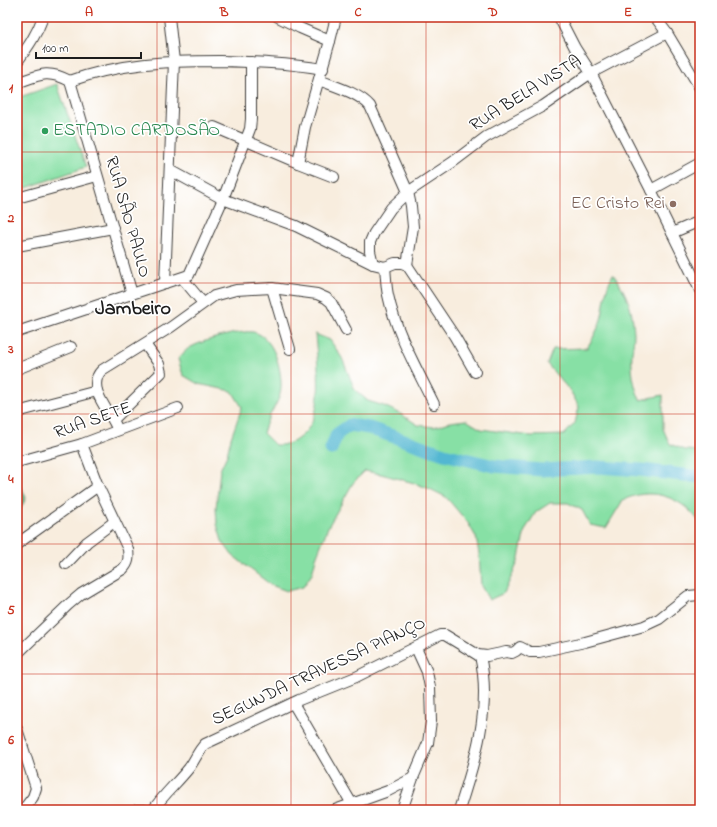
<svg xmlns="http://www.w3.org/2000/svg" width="717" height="827" font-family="'Indie Flower',sans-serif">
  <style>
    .green { fill: #87e0a5; stroke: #527e60 }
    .forest { fill: #6dbe8a; stroke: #446d53 }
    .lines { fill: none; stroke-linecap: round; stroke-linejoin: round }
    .river { stroke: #53b7d2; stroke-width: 13 }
    .minor-casing { stroke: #3d3b39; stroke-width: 12 }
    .minor { stroke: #fff; stroke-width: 10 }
    .grid { fill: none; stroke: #c8321e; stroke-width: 1; stroke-opacity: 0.55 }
    .leisure-dot { fill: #2e9e5b; stroke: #fff; stroke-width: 1.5 }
    .education-dot { fill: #8d6e63; stroke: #fff; stroke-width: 1.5 }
    .labels { text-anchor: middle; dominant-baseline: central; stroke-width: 3.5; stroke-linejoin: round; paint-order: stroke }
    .street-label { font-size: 18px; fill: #1c1c1c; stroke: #fff }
    .leisure-label { font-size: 18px; fill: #27864d; stroke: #fff; text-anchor: start }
    .education-label { font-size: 18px; fill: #785e54; stroke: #fff; text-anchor: end }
    .quarter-label { font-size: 20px; font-weight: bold; fill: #1c1c1c; stroke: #fff }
    .neatline { fill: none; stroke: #c8321e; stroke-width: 1.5 }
    .grid-label { font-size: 13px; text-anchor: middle; font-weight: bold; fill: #c8321e }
  </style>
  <rect width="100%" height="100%" fill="#fff"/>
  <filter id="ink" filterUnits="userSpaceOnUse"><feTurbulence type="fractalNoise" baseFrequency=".025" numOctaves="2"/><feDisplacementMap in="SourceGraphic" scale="8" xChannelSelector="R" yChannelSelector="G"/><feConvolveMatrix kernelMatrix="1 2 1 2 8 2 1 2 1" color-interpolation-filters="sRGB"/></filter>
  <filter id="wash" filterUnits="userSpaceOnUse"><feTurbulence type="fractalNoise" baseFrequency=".012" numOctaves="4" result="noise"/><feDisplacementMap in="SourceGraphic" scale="16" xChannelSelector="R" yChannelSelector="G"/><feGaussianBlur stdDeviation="0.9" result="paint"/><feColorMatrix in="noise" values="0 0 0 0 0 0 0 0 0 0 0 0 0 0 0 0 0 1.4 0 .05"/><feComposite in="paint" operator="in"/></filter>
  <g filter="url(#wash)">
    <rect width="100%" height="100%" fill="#f8edde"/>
    <g class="green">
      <path d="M 57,84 L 86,167 L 26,188 L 17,164 L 17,98 Z"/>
      <path d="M 613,274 C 627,293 633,310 634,333 C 634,340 633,346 632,352 C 631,370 633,383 640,400 L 663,395 L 663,429 L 670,444 L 685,450 L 700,451 L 700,473 L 686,476 L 700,477 L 700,523 C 687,503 663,490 638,495 C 633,496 628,498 623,500 L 606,528 L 590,525 L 582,510 L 568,503 L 550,503 L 536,512 L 525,530 L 518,562 L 504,593 L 489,600 L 481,586 L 479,554 L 476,537 L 468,523 L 446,497 L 430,489 L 414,483 L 381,474 L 365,471 L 353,483 L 328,527 L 316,558 L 312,574 L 303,587 L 287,591 L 271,585 L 232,555 L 222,541 L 217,524 L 216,508 L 220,470 L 227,455 L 231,438 L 242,407 L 232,391 L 198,384 L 183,375 L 178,359 C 182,355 186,349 191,347 C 204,340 240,330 253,332 C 274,336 282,370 281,388 C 280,401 273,408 268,419 C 266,423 265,428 263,433 L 275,445 C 280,445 286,445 290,443 C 294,442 297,439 300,437 C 327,417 317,363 315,334 L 330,340 L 342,358 L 355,390 L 368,401 L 384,406 L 399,413 L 418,425 L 434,427 L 450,422 L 466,420 L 481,429 L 531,436 L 564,435 L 575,423 L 579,407 L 571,392 L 547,364 L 553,349 L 587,348 C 593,338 599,328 602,316 C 605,300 605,289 613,274 Z"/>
    </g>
    <path class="forest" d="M 17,488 L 22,488 L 26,498 L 17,516 Z"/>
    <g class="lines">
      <path class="river" d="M 331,449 L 337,434 L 350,425 L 369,428 L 444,454 L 494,466 L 542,470 L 598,467 L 641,470 L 700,477"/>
    </g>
  </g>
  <g filter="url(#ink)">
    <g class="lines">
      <g class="minor-casing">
        <g id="minor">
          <path d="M 278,17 L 300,28 L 330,41"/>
          <path d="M 559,17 L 575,48 L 591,73 L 651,190 L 700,290"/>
          <path d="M 655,17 L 667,33 L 700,88"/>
          <path d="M 17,62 C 28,47 37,34 43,17"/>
          <path d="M 319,80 C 334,86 359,93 370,106 L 408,192 L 411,206 L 413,227 L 407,265"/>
          <path d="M 70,81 C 120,63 167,61 219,61 C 254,62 288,63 323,69"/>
          <path d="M 70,81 L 132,294"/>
          <path d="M 17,83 C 39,75 47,69 70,81"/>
          <path d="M 214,127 L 298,163 L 334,177"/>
          <path d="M 298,163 L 305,127 L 330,41 L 336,17"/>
          <path d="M 170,170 L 223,199 L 296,226 L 373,264 L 385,267 L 395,263 L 402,263 L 407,265 L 455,337 L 475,372"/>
          <path d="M 651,190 L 700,163"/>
          <path d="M 17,198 L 97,176"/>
          <path d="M 672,233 L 700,221"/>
          <path d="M 17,246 L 113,228"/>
          <path d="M 373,264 L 370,251 L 370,242 L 374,233 L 391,208 L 408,192 L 453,162 L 486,137 L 543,106 L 591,73 L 667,33"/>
          <path d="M 385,267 C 386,276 386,286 388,295 C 396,333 417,369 434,404"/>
          <path d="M 182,278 L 203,303"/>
          <path d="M 165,283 L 174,61 L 169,17"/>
          <path d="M 272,288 L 290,349"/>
          <path d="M 17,332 L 189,275 L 223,199 L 250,129 L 251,119 L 251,62"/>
          <path d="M 17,369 L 71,347"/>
          <path d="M 17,412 L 97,391"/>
          <path d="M 113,420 C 104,405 87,385 102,370 L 171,327 L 214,296 L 236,290 L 272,288 L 317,294 L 326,298 L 331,302 L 346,330"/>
          <path d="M 116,426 L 113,420 L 161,373 L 159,364 L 145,344"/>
          <path d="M 17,462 L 82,444 L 178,408"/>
          <path d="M 17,544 L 98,486"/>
          <path d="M 66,564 L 87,542 L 114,522"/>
          <path d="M 17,654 L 68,605 L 81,594 L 123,569 C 129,563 129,558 128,549 L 98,486 L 82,444"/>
          <path d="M 293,703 L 352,804"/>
          <path d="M 17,729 L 36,788 L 33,797 L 23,810"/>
          <path d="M 137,810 L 144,810"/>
          <path d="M 153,810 C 164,794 177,783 189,768 C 195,760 198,751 205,744 L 299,700 L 356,677 L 440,635 L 445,635 L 478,655 L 487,656 L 506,652 L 512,653 L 516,651 L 520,647 L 530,652 L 539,652 L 585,642 L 644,626 L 659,619 L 688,596 L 700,595"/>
          <path d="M 335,810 L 388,791 L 413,778"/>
          <path d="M 402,810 L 413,778 L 428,743 L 431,721 L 430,687 L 427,672 L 416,648"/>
          <path d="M 459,810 C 475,761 492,708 480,656"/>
        </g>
      </g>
      <use href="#minor" class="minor"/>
    </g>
  </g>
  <path class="grid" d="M 157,17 L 157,810M 291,17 L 291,810M 426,17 L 426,810M 560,17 L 560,810M 17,152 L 700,152M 17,283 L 700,283M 17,414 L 700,414M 17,544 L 700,544M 17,674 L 700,674"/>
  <circle class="leisure-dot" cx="45" cy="131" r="4"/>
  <circle class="education-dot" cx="673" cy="204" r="4"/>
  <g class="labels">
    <g class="street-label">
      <text transform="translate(526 94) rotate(-32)">RUA BELA VISTA</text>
      <text transform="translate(127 217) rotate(74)">RUA SÃO PAULO</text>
      <text transform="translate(93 421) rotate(-19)">RUA SETE</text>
      <text transform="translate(319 672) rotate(-25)">SEGUNDA TRAVESSA PIANÇO</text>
    </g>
    <g class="leisure-label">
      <text x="53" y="131">ESTADIO CARDOSÃO</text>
    </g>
    <g class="education-label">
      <text x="665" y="204">EC Cristo Rei</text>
    </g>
    <g class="quarter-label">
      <text x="133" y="309">Jambeiro</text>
    </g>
  </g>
  <rect width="717" height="827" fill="none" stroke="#fff" stroke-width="44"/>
  <path d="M36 52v6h105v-6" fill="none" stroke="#1c1c1c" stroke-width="2"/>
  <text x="42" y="52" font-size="12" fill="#1c1c1c" stroke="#ffffff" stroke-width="3" paint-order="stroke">100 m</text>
  <rect x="22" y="22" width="673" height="783" class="neatline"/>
  <g class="grid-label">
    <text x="89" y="16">A</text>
    <text x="224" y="16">B</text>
    <text x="358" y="16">C</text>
    <text x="493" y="16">D</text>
    <text x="628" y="16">E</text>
    <text x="11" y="92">1</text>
    <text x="11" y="222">2</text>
    <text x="11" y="353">3</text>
    <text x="11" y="483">4</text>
    <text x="11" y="614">5</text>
    <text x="11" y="744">6</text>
  </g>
</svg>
